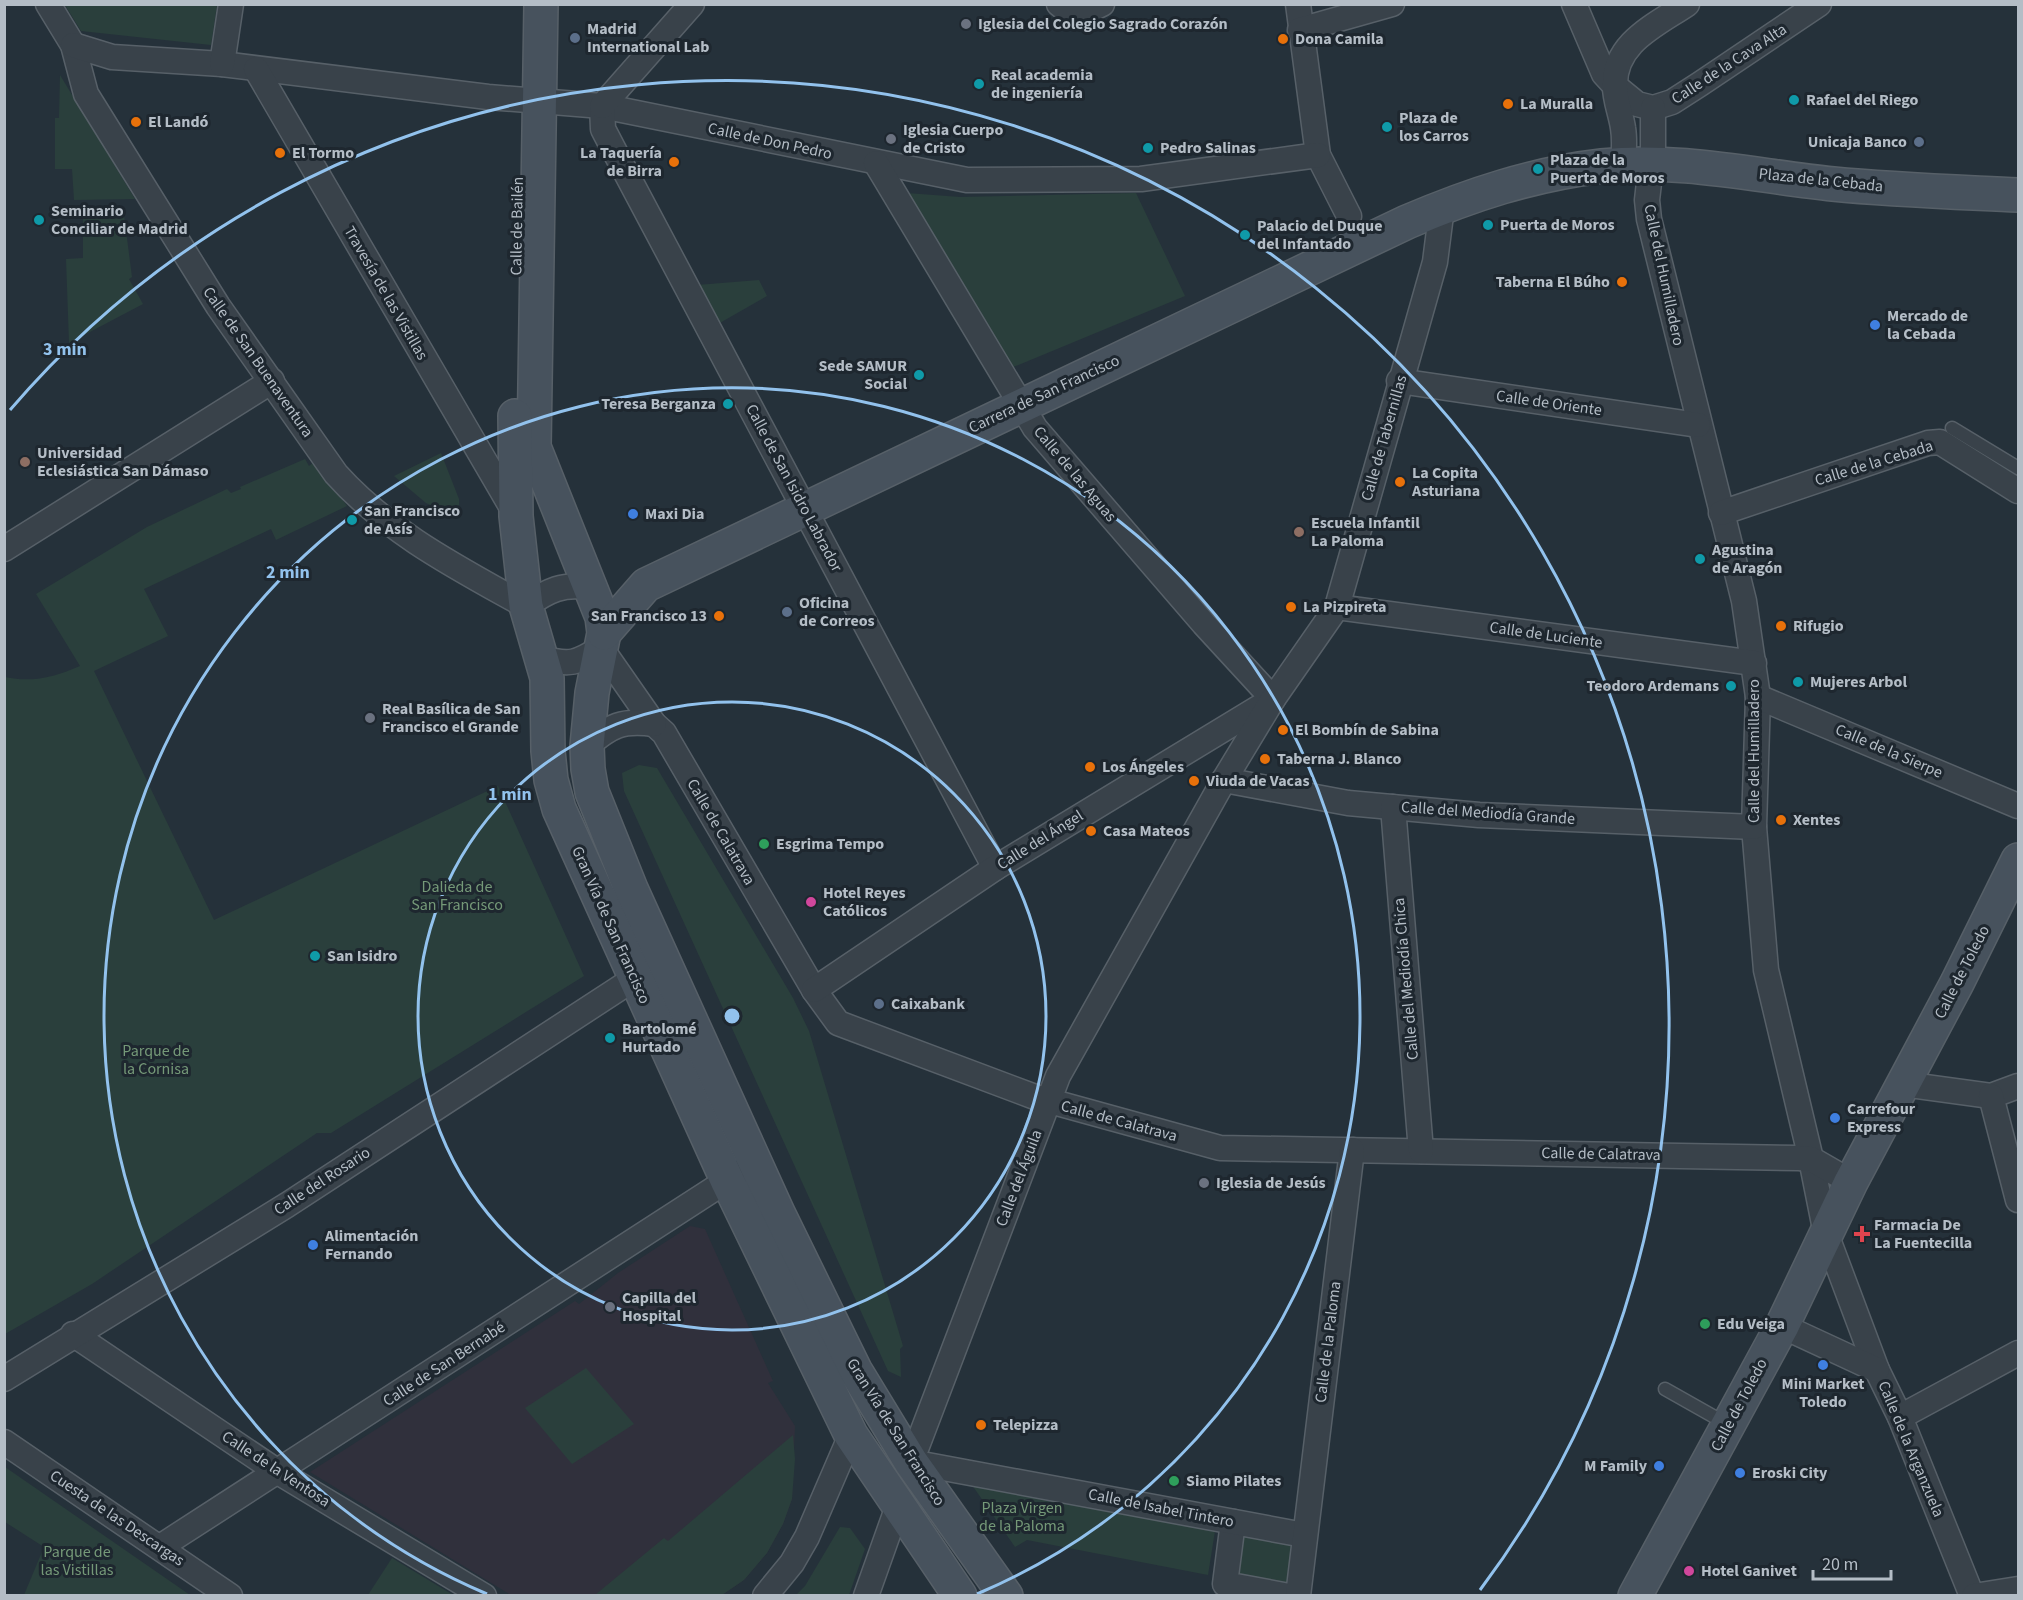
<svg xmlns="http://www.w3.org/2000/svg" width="2023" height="1600" font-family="'Source Sans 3',sans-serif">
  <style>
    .medical { fill: #30303c }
    .green { fill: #2a3f3c }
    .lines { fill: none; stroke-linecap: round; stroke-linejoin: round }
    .lane-casing { stroke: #576068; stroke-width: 15 }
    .street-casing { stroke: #576068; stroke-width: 27 }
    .secondary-casing { stroke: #576068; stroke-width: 36 }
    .lane { stroke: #39424a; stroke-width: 12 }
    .street { stroke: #39424a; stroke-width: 24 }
    .secondary { stroke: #47525d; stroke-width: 33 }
    .ring { fill: none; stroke: #92c2ed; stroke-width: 3 }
    .worship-dot { fill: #6b7280; stroke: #1e272f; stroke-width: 2 }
    .service-dot { fill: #5c6f8a; stroke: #1e272f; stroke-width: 2 }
    .food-dot { fill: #e8710a; stroke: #1e272f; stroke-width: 2 }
    .culture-dot { fill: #0f9aa8; stroke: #1e272f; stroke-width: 2 }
    .shop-dot { fill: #3f7fe0; stroke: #1e272f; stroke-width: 2 }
    .education-dot { fill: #8d6e63; stroke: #1e272f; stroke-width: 2 }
    .leisure-dot { fill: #2e9e5b; stroke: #1e272f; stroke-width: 2 }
    .hotel-dot { fill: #d1479c; stroke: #1e272f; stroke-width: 2 }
    .health-dot { fill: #e0444e; stroke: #1e272f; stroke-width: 2 }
    .labels { text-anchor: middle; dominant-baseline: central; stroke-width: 6; stroke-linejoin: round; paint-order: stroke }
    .poi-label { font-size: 16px; font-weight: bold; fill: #b4bdc6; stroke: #1e272f; text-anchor: start }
    .street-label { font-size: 16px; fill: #b4bdc6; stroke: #1e272f }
    .park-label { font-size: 16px; fill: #759978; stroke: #1e272f }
    .centre { fill: #92c2ed; stroke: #1e272f; stroke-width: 3 }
    .ring-label { font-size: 18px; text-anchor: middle; font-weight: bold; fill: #92c2ed; stroke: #1e272f; stroke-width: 6; stroke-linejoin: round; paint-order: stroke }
  </style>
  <rect width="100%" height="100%" fill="#25313a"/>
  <path class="medical" d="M 690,1226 L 705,1229 L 773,1381 L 768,1383 L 795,1426 L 792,1499 L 783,1524 L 767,1553 L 744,1580 L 722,1595 L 511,1595 L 310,1472 L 575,1301 L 579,1304 L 618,1273 Z"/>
  <g class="green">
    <path d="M 65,5 L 217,5 L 211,45 L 81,31 Z"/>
    <path d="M 60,75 L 135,199 L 74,200 L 72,169 L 55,169 L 55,118 L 59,118 Z"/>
    <path d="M 907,193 L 960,197 L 1136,193 L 1185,296 L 1011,368 Z"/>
    <path d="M 124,215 L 132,277 L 129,279 L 143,304 L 69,343 L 66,259 L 83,258 L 83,216 Z"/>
    <path d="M 759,280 L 767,296 L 718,324 L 697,285 Z"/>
    <path d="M 441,453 L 459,499 L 459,505 L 451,514 L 426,503 L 394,476 Z"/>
    <path d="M 305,459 L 309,466 L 315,461 L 347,506 L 276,540 L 271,529 L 144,589 L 168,636 L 94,671 L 214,920 L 498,786 L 584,976 L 331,1133 L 317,1133 L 92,1284 L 5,1334 L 5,677 C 32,683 55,677 80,666 L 36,594 L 147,527 L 227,489 L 231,493 L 241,489 L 240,487 Z"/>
    <path d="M 639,765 L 657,768 L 793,998 L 809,1031 L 903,1346 L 900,1349 L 901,1377 L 888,1371 L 624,791 L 622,773 Z"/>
    <path d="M 586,1368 L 634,1424 L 572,1464 L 525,1408 Z"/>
    <path d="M 793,1435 L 795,1459 L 792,1499 L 783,1524 L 767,1553 L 744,1580 L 722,1595 L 595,1595 L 664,1538 L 668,1541 Z"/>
    <path d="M 5,1467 L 190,1595 L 24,1595 L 44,1547 L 5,1522 Z"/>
    <path d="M 972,1485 L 1215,1531 L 1208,1575 L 1027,1540 L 1015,1547 Z"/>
    <path d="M 840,1527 L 850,1528 L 865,1549 L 849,1595 L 796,1595 L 805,1586 Z"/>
    <path d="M 1251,1532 L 1294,1539 L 1294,1581 L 1286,1586 L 1243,1579 L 1238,1574 L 1240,1541 Z"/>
    <path d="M 392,1558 L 453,1595 L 368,1595 Z"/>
  </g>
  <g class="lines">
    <g class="lane-casing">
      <g id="lane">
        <path d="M 1952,428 L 2018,468"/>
        <path d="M 1665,1389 L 1727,1424"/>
      </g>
    </g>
    <g class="street-casing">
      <g id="street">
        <path d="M 48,4 L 73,45 L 86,94 L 218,306 L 336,474 C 389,533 458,568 526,606 C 547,591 564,582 591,588"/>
        <path d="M 1059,4 C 1073,17 1087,12 1102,4"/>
        <path d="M 1298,4 L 1318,155 L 1349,216"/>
        <path d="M 1574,4 L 1604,74 L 1615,86 L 1637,104 L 1653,108 L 1672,102 L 1700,84 L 1819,4"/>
        <path d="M 1300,30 L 1392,4"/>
        <path d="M 73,45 L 112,57 L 222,64 L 488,97 L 602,106 L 967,180 L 1141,179 L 1318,155"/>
        <path d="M 222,64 L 231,4"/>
        <path d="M 256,69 L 515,513"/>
        <path d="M 602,106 L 603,129 L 616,154 L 995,868"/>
        <path d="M 602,106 L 692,4"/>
        <path d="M 1653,108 L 1653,148 L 1647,200 L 1649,219 L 1744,601 L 1758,697 L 1754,827 L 1766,970 L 1811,1159 L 1826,1234 L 1877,1370 L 1900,1417 L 1972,1596"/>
        <path d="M 1623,165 C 1624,153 1625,140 1623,128 C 1621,114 1615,100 1615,87 C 1613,43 1656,25 1687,4"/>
        <path d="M 1399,381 L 1698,425"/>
        <path d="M 1721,513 L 1928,443 L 1940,442 L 2018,491"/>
        <path d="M 4,549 L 272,381"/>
        <path d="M 1337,607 L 1754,663"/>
        <path d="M 542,658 C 570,666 577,663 601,648 L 654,724 L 664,733 L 814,990 L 838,1023 L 1035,1097 L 1220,1148 L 1799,1158 L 1811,1159 L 1851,1182"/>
        <path d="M 1758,697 L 2018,806"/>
        <path d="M 587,746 C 611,725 622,720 654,724"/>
        <path d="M 1224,780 L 1348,803 L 1479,815 L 1754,827"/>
        <path d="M 1393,807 L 1421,1151"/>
        <path d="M 814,990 L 995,868 L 1273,699 L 1204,624 L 1035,428 L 876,163"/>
        <path d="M 1903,1084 L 1991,1096 L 2018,1086"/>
        <path d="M 1991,1096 L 2018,1200"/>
        <path d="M 1782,1326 L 1877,1370"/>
        <path d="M 73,1334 L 278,1472 L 484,1596"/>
        <path d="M 4,1379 L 287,1205 L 635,978"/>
        <path d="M 1900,1417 L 2018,1353"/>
        <path d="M 4,1442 L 230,1596"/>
        <path d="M 1233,1522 L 1225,1584 L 1289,1596"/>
        <path d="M 1304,1535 L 911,1462 L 1058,1076 L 1224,780 L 1273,699 L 1337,607 L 1435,262 L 1442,207"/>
        <path d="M 160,1547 L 740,1172"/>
        <path d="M 765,1596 L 792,1563 L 807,1537 L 851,1435"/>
        <path d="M 866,1596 L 898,1506"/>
        <path d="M 1298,1596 L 1352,1150"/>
        <path d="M 1974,1596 L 2018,1589"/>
      </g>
    </g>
    <g class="secondary-casing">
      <g id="secondary">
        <path d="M 541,4 L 534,447 L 602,617 L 604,633 L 592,693 L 587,746 L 588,769 L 592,792 L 631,889 L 778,1213 L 855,1370 L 911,1462 L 1006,1596"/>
        <path d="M 515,416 L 516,516 L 526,606 L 547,678 L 548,751 L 551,780 L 559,809 L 727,1180 L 851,1435 L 960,1596"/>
        <path d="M 604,633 L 646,585 L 1407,222 C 1470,195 1533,174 1602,166 C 1680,158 1756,176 1833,184 C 1894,190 1957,192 2018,195"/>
        <path d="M 1635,1596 L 1782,1326 L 1851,1182 L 1957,983 L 2018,860"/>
      </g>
    </g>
    <use href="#lane" class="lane"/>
    <use href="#street" class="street"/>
    <use href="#secondary" class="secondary"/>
  </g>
  <g class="ring">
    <circle cx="732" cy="1016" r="314"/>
    <path d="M487 1594A628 628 0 1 1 977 1594"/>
    <path d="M10 410A943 943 0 0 1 1480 1590"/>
  </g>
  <g class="worship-dot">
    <circle cx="966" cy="24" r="6"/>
    <circle cx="891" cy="139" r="6"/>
    <circle cx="370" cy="718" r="6"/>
    <circle cx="1204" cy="1183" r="6"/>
    <circle cx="610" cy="1307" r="6"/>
  </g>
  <g class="service-dot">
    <circle cx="575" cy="38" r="6"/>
    <circle cx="1919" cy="142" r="6"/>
    <circle cx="787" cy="612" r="6"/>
    <circle cx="879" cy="1004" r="6"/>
  </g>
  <g class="food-dot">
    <circle cx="1283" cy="39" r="6"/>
    <circle cx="1508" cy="104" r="6"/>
    <circle cx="136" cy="122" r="6"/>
    <circle cx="280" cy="153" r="6"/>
    <circle cx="674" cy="162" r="6"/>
    <circle cx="1622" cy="282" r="6"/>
    <circle cx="1400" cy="482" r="6"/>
    <circle cx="1291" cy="607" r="6"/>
    <circle cx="719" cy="616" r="6"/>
    <circle cx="1781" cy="626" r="6"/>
    <circle cx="1283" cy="730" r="6"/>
    <circle cx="1265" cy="759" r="6"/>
    <circle cx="1090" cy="767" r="6"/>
    <circle cx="1194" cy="781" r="6"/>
    <circle cx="1781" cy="820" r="6"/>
    <circle cx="1091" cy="831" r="6"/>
    <circle cx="981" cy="1425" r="6"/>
  </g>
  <g class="culture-dot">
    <circle cx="979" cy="84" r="6"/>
    <circle cx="1794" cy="100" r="6"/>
    <circle cx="1387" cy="127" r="6"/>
    <circle cx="1148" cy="148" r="6"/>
    <circle cx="1538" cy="169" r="6"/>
    <circle cx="39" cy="220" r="6"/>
    <circle cx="1488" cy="225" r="6"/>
    <circle cx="1245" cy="235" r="6"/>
    <circle cx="919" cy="375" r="6"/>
    <circle cx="728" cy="404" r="6"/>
    <circle cx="352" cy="520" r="6"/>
    <circle cx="1700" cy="559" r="6"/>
    <circle cx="1798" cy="682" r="6"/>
    <circle cx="1731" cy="686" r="6"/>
    <circle cx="315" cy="956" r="6"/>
    <circle cx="610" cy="1038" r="6"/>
  </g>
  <g class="shop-dot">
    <circle cx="1875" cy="325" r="6"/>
    <circle cx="633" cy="514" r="6"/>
    <circle cx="1835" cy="1118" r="6"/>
    <circle cx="313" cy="1245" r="6"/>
    <circle cx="1823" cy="1365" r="6"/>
    <circle cx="1659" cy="1466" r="6"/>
    <circle cx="1740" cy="1473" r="6"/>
  </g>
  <g class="education-dot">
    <circle cx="25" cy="462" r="6"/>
    <circle cx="1299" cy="532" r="6"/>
  </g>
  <g class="leisure-dot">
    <circle cx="764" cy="844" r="6"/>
    <circle cx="1705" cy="1324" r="6"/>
    <circle cx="1174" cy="1481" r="6"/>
  </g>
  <g class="hotel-dot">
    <circle cx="811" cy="902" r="6"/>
    <circle cx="1689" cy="1571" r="6"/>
  </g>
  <path class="health-dot" d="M1859 1225h6v6h6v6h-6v6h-6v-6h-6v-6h6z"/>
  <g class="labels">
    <g class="poi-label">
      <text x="978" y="24">Iglesia del Colegio Sagrado Corazón</text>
      <text x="587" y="29">Madrid<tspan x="587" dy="18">International Lab</tspan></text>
      <text x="1295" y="39">Dona Camila</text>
      <text x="991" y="75">Real academia<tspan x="991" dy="18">de ingeniería</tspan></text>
      <text x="1806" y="100">Rafael del Riego</text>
      <text x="1520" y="104">La Muralla</text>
      <text x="1399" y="118">Plaza de<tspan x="1399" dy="18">los Carros</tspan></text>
      <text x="148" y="122">El Landó</text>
      <text x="903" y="130">Iglesia Cuerpo<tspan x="903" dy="18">de Cristo</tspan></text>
      <text x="1907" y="142" text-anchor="end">Unicaja Banco</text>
      <text x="1160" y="148">Pedro Salinas</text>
      <text x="292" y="153">El Tormo</text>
      <text x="662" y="153" text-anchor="end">La Taquería<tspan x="662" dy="18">de Birra</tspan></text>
      <text x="1550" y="160">Plaza de la<tspan x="1550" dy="18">Puerta de Moros</tspan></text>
      <text x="51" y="211">Seminario<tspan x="51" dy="18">Conciliar de Madrid</tspan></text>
      <text x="1500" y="225">Puerta de Moros</text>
      <text x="1257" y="226">Palacio del Duque<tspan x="1257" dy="18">del Infantado</tspan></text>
      <text x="1610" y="282" text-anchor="end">Taberna El Búho</text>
      <text x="1887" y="316">Mercado de<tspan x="1887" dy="18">la Cebada</tspan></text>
      <text x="907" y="366" text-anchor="end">Sede SAMUR<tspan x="907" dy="18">Social</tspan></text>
      <text x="716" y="404" text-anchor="end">Teresa Berganza</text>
      <text x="37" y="453">Universidad<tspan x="37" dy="18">Eclesiástica San Dámaso</tspan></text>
      <text x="1412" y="473">La Copita<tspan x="1412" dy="18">Asturiana</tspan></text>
      <text x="364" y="511">San Francisco<tspan x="364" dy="18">de Asís</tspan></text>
      <text x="645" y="514">Maxi Dia</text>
      <text x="1311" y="523">Escuela Infantil<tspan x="1311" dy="18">La Paloma</tspan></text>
      <text x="1712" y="550">Agustina<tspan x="1712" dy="18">de Aragón</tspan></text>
      <text x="799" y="603">Oficina<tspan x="799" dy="18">de Correos</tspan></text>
      <text x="1303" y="607">La Pizpireta</text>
      <text x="707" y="616" text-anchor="end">San Francisco 13</text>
      <text x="1793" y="626">Rifugio</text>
      <text x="1810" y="682">Mujeres Arbol</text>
      <text x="1719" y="686" text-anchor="end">Teodoro Ardemans</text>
      <text x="382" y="709">Real Basílica de San<tspan x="382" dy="18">Francisco el Grande</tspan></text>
      <text x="1295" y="730">El Bombín de Sabina</text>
      <text x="1277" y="759">Taberna J. Blanco</text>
      <text x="1102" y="767">Los Ángeles</text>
      <text x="1206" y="781">Viuda de Vacas</text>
      <text x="1793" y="820">Xentes</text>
      <text x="1103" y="831">Casa Mateos</text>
      <text x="776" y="844">Esgrima Tempo</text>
      <text x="823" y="893">Hotel Reyes<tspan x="823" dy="18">Católicos</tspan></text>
      <text x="327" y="956">San Isidro</text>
      <text x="891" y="1004">Caixabank</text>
      <text x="622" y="1029">Bartolomé<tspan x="622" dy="18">Hurtado</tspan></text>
      <text x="1847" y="1109">Carrefour<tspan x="1847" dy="18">Express</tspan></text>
      <text x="1216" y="1183">Iglesia de Jesús</text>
      <text x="1874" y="1225">Farmacia De<tspan x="1874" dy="18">La Fuentecilla</tspan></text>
      <text x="325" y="1236">Alimentación<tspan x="325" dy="18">Fernando</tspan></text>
      <text x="622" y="1298">Capilla del<tspan x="622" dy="18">Hospital</tspan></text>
      <text x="1717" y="1324">Edu Veiga</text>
      <text x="1823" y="1384" text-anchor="middle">Mini Market<tspan x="1823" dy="18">Toledo</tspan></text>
      <text x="993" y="1425">Telepizza</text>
      <text x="1647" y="1466" text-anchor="end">M Family</text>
      <text x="1752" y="1473">Eroski City</text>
      <text x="1186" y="1481">Siamo Pilates</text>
      <text x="1701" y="1571">Hotel Ganivet</text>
    </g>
    <g class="street-label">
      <text transform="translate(1729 64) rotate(-33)">Calle de la Cava Alta</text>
      <text transform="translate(770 141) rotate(12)">Calle de Don Pedro</text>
      <text transform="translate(1821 180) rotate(6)">Plaza de la Cebada</text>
      <text transform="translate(517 226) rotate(-89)">Calle de Bailén</text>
      <text transform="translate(1664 275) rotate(78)">Calle del Humilladero</text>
      <text transform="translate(386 293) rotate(60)">Travesía de las Vistillas</text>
      <text transform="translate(258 362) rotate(55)">Calle de San Buenaventura</text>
      <text transform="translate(1044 394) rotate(-25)">Carrera de San Francisco</text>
      <text transform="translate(1549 403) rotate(8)">Calle de Oriente</text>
      <text transform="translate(1384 438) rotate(-74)">Calle de Tabernillas</text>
      <text transform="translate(1874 463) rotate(-17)">Calle de la Cebada</text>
      <text transform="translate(1075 474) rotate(50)">Calle de las Aguas</text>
      <text transform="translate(794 488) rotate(62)">Calle de San Isidro Labrador</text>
      <text transform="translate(1546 635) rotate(8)">Calle de Luciente</text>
      <text transform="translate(1754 751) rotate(-90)">Calle del Humilladero</text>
      <text transform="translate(1889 751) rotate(23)">Calle de la Sierpe</text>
      <text transform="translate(1488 813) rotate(4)">Calle del Mediodía Grande</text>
      <text transform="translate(721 832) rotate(60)">Calle de Calatrava</text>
      <text transform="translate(1040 840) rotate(-32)">Calle del Ángel</text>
      <text transform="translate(611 925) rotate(66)">Gran Vía de San Francisco</text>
      <text transform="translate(1962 972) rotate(-63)">Calle de Toledo</text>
      <text transform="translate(1406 979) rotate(-95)">Calle del Mediodía Chica</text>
      <text transform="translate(1119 1121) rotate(15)">Calle de Calatrava</text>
      <text transform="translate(1601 1154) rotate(1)">Calle de Calatrava</text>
      <text transform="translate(1019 1178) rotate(-69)">Calle del Águila</text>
      <text transform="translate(322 1181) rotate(-33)">Calle del Rosario</text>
      <text transform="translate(1328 1342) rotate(-83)">Calle de la Paloma</text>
      <text transform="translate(444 1364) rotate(-33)">Calle de San Bernabé</text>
      <text transform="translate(1739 1405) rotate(-62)">Calle de Toledo</text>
      <text transform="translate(896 1432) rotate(58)">Gran Vía de San Francisco</text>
      <text transform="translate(1911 1449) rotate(67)">Calle de la Arganzuela</text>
      <text transform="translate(276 1469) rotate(33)">Calle de la Ventosa</text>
      <text transform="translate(1161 1508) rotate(11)">Calle de Isabel Tintero</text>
      <text transform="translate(117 1518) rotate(34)">Cuesta de las Descargas</text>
    </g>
    <g class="park-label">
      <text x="457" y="887">Dalieda de<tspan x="457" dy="18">San Francisco</tspan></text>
      <text x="156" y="1051">Parque de<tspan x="156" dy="18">la Cornisa</tspan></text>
      <text x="1022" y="1508">Plaza Virgen<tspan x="1022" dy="18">de la Paloma</tspan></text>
      <text x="77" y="1552">Parque de<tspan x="77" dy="18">las Vistillas</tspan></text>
    </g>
  </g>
  <circle cx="732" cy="1016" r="9" class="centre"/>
  <g class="ring-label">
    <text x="65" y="355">3 min</text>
    <text x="288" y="578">2 min</text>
    <text x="510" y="800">1 min</text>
  </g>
  <rect width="2023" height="1600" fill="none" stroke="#b4bdc6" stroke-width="12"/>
  <path d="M1813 1570v9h78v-9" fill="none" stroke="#b4bdc6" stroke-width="3"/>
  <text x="1822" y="1570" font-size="18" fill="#b4bdc6" stroke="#1e272f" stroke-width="4.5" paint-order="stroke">20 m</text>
</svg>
